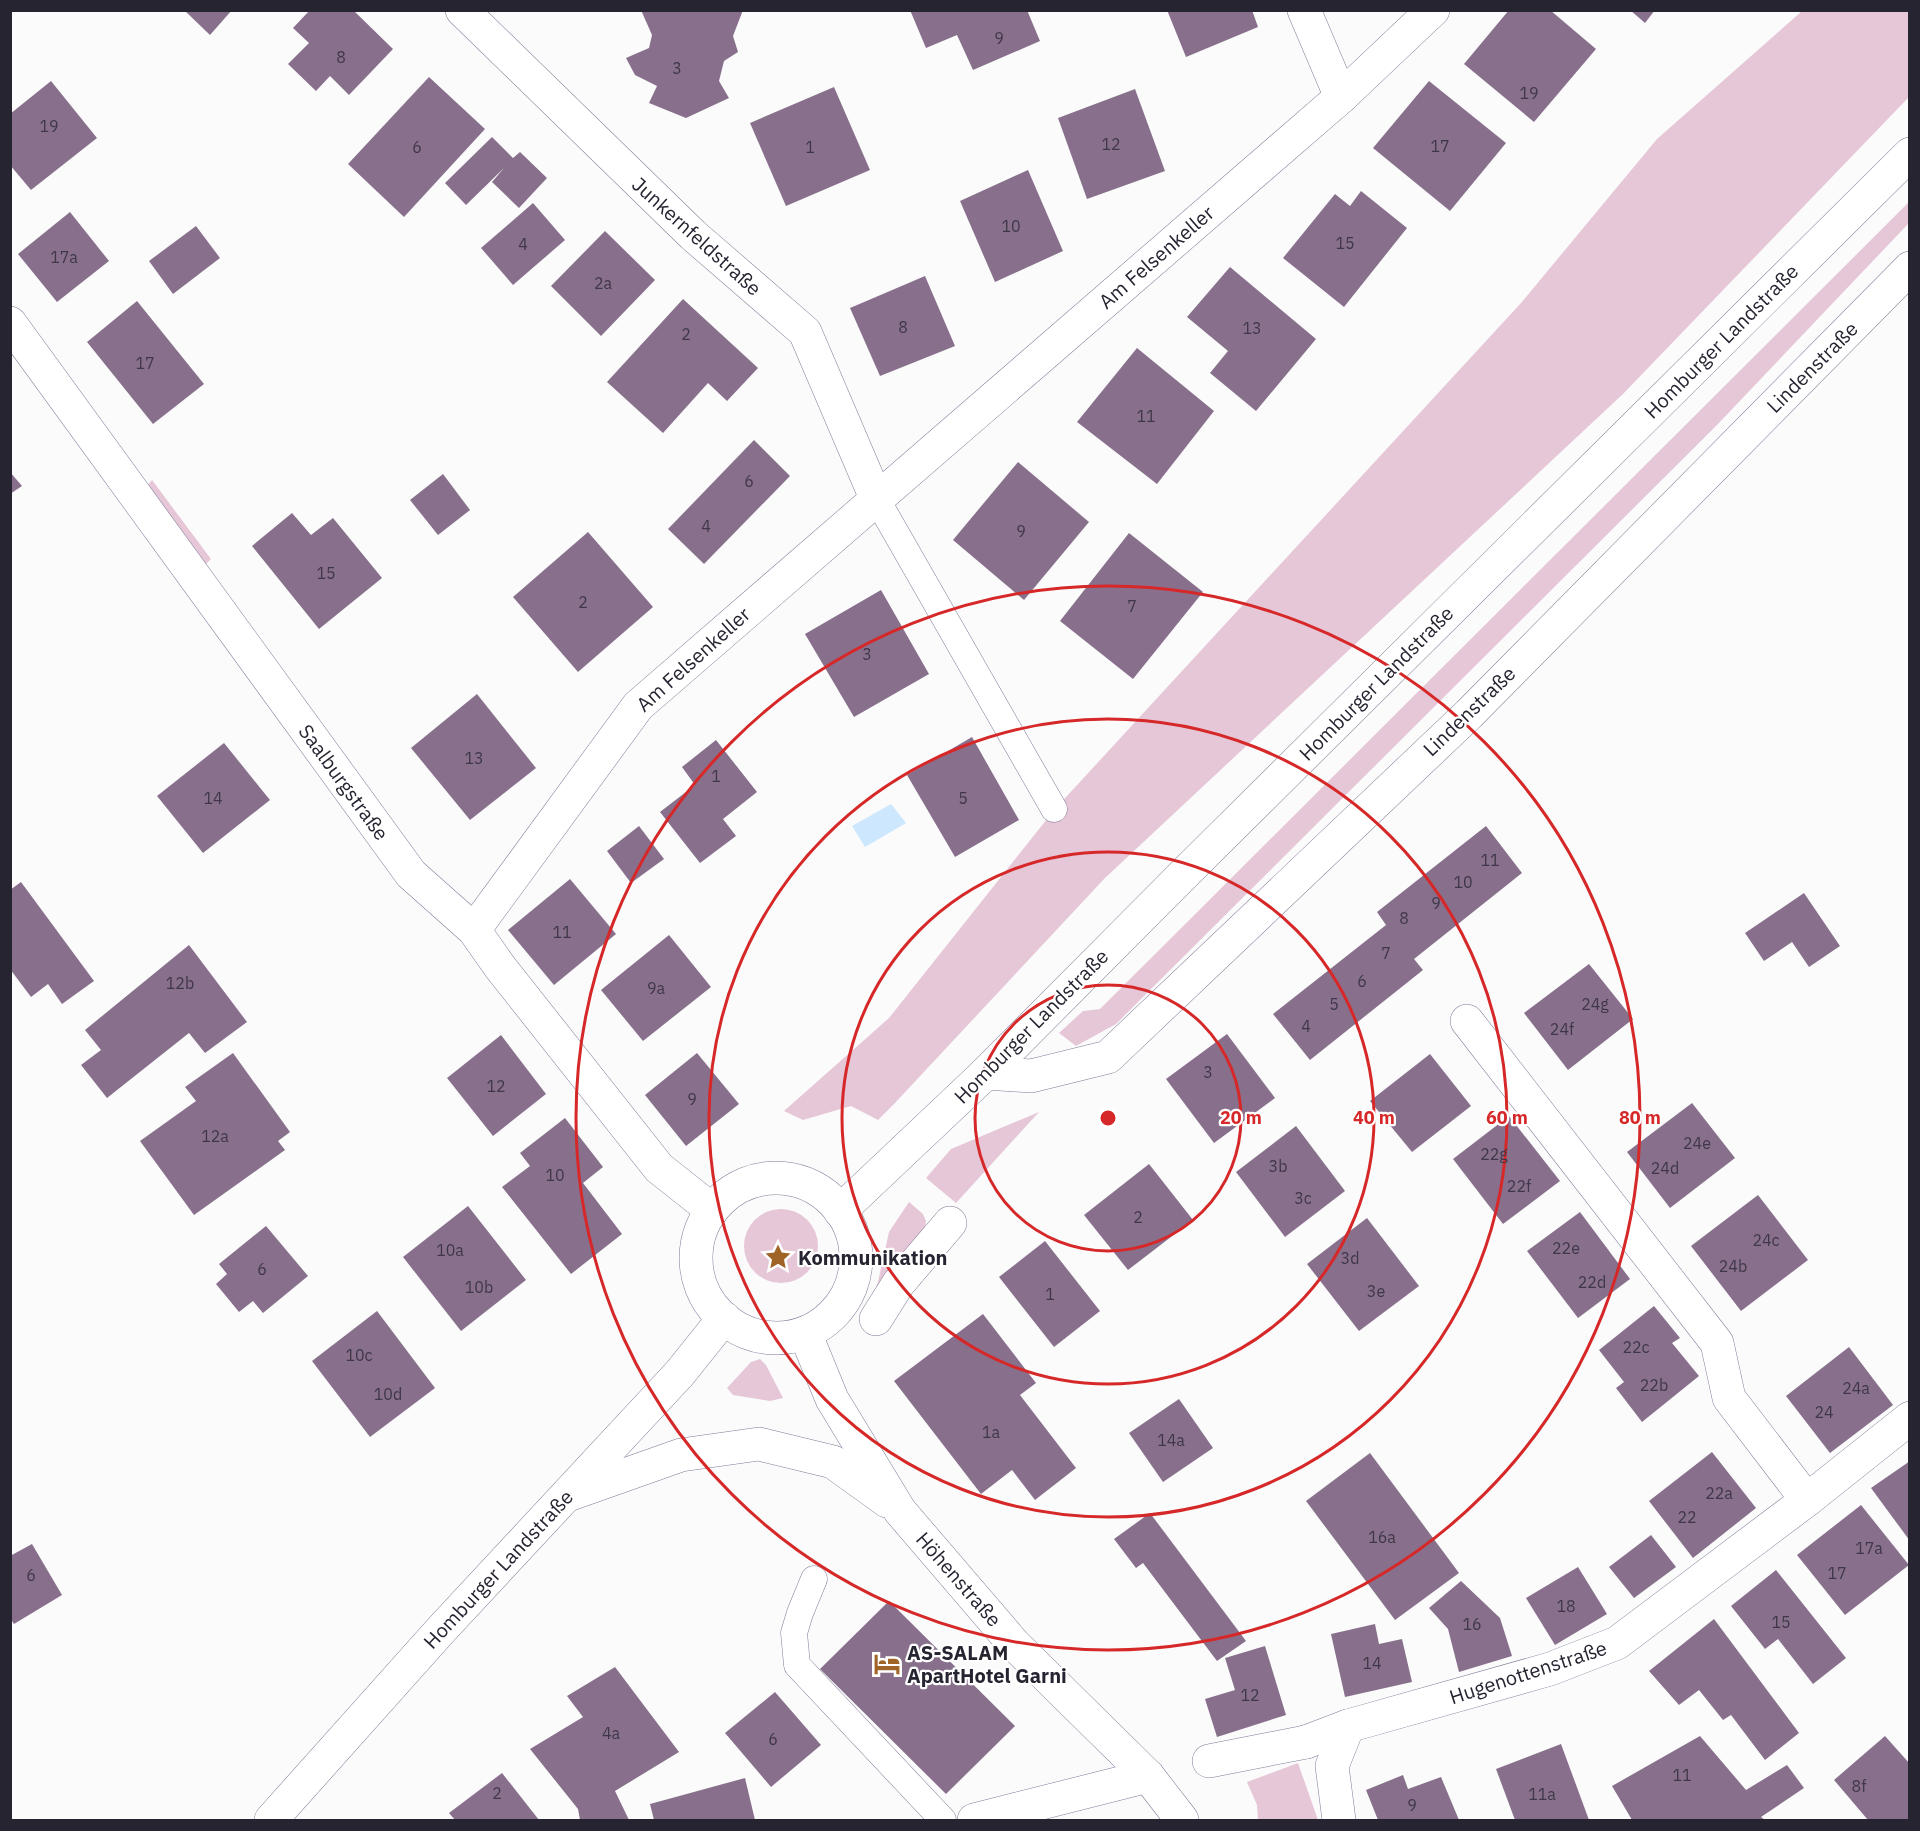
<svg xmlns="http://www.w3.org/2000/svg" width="1920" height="1831" font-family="'IBM Plex Sans',sans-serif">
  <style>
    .green { fill: #e6c7d7 }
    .water { fill: #cde8fe }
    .building { fill: #88708d }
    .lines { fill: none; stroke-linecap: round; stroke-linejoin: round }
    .service-casing { stroke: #817b99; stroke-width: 27 }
    .pedestrian-casing { stroke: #817b99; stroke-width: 34 }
    .minor-casing { stroke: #817b99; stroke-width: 34 }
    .tertiary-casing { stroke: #817b99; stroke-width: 34 }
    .service { stroke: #fff; stroke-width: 26 }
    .pedestrian { stroke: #fff; stroke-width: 33 }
    .minor { stroke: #fff; stroke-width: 33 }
    .tertiary { stroke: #fff; stroke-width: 33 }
    .ring { fill: none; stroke: #d62828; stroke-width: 3 }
    .labels { text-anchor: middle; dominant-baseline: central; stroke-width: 4.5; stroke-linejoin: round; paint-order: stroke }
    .number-label { font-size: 16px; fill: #3f3748 }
    .street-label { font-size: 20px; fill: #272431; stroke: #fff }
    .poi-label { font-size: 20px; font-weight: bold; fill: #272431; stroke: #fff; text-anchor: start }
    .centre { fill: #d62828; stroke: #fff; stroke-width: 3 }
    .ring-label { font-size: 18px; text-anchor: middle; font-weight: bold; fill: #d62828; stroke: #fff; stroke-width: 4.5; stroke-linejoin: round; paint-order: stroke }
  </style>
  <rect width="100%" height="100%" fill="#fbfbfb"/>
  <g class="green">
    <path d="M 1802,11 L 1909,11 L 1909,97 L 1623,394 L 1105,878 L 894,1104 L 878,1120 L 851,1106 L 803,1120 L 784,1111 L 889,1018 L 1055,809 L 1521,303 L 1657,139 Z"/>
    <path d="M 1909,202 L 1909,223 L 1717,425 L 1116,1024 L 1076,1046 L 1059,1033 L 1083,1011 L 1100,1009 Z"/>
    <path d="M 152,480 L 211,559 L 205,565 L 147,486 Z"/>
    <path d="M 1039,1112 L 956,1203 L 926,1178 L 951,1149 Z"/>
    <path d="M 909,1202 L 923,1214 L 926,1221 L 923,1239 L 872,1301 L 878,1282 L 889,1232 Z"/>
    <circle cx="781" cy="1246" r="37"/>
    <path d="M 760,1359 L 766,1365 L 783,1398 L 770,1401 L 733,1395 L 727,1388 L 751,1362 Z"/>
    <path d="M 1298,1763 L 1318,1820 L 1258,1820 L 1257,1805 L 1247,1782 Z"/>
  </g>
  <path class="water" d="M 891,804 L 906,823 L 865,847 L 852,826 Z"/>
  <g class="building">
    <path d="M 184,10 L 232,10 L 210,35 Z"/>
    <path d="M 310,10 L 353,10 L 393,49 L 349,95 L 330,76 L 316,91 L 288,64 L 309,43 L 293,28 Z"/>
    <path d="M 641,10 L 743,10 L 733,36 L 738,52 L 724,61 L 719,81 L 729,98 L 686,118 L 649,103 L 657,86 L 635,75 L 626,58 L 649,48 L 652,35 Z"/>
    <path d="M 910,10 L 1027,10 L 1040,41 L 973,70 L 957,35 L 926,48 Z"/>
    <path d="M 1167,10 L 1252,10 L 1258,27 L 1186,57 Z"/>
    <path d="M 1509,10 L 1550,10 L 1596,49 L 1534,122 L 1464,64 Z"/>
    <path d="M 1630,10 L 1655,10 L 1645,23 Z"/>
    <path d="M 429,77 L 485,129 L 404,217 L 348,164 Z"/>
    <path d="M 51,81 L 97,138 L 31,190 L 10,165 L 10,114 Z"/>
    <path d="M 1429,81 L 1506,143 L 1450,211 L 1373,148 Z"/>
    <path d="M 834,87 L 870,170 L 786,206 L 750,123 Z"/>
    <path d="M 1135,89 L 1165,171 L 1087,199 L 1058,118 Z"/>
    <path d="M 492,137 L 513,158 L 520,152 L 547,178 L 519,208 L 492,182 L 504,168 L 466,205 L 445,183 Z"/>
    <path d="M 1028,170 L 1063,251 L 995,282 L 960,201 Z"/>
    <path d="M 1361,191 L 1407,228 L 1344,307 L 1283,258 L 1335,194 L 1350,206 Z"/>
    <path d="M 533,203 L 565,240 L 513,285 L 481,248 Z"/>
    <path d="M 70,212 L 109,261 L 57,302 L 18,254 Z"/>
    <path d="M 196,226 L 220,258 L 173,294 L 149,261 Z"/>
    <path d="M 605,231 L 655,280 L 601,336 L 551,286 Z"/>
    <path d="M 1230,267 L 1316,339 L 1256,411 L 1210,373 L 1228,351 L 1187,317 Z"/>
    <path d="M 925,276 L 955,346 L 880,376 L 850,308 Z"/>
    <path d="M 683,299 L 758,368 L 727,401 L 708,383 L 663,433 L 607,382 Z"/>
    <path d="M 137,301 L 204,384 L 153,424 L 87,342 Z"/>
    <path d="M 1137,348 L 1214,411 L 1157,484 L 1077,422 Z"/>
    <path d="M 754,440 L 790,476 L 704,564 L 668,529 Z"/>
    <path d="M 1018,462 L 1089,522 L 1024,600 L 953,540 Z"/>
    <path d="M 10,472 L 22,486 L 10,494 Z"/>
    <path d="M 443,474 L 470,510 L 438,535 L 410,500 Z"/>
    <path d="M 292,513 L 311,535 L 333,518 L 382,578 L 319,629 L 252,546 Z"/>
    <path d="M 588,532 L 653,607 L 578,672 L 513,597 Z"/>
    <path d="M 1129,533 L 1203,592 L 1133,679 L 1060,621 Z"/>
    <path d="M 881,590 L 929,674 L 854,717 L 805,634 Z"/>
    <path d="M 477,694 L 536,768 L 470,820 L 411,748 Z"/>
    <path d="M 972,737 L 1019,820 L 955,857 L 907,775 Z"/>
    <path d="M 716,740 L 757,792 L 723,819 L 736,836 L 700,863 L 660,812 L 695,785 L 682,767 Z"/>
    <path d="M 224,743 L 270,800 L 203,853 L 157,796 Z"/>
    <path d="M 639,826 L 664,859 L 631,883 L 607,851 Z"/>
    <path d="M 1486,826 L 1522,873 L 1414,959 L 1423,970 L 1310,1060 L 1273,1014 L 1386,925 L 1377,912 Z"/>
    <path d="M 570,879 L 616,934 L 554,985 L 508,930 Z"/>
    <path d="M 21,882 L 94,981 L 62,1004 L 48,984 L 31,997 L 10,969 L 10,890 Z"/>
    <path d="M 1804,893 L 1840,946 L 1809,967 L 1792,942 L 1764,961 L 1745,933 Z"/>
    <path d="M 669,935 L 711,987 L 643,1041 L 601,990 Z"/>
    <path d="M 189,945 L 247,1022 L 205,1053 L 189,1033 L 107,1098 L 81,1065 L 101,1050 L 85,1030 Z"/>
    <path d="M 1589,964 L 1633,1019 L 1568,1070 L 1524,1013 Z"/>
    <path d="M 1227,1034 L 1275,1098 L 1214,1143 L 1166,1079 Z"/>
    <path d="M 501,1035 L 546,1094 L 493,1136 L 447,1078 Z"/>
    <path d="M 233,1053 L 290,1132 L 278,1141 L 285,1150 L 194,1215 L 140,1141 L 196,1101 L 185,1087 Z"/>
    <path d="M 697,1053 L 739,1104 L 686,1146 L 645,1095 Z"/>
    <path d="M 1430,1054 L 1471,1106 L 1412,1152 L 1370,1101 Z"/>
    <path d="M 1692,1103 L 1735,1158 L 1670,1208 L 1627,1152 Z"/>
    <path d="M 1509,1116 L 1560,1181 L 1503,1224 L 1453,1159 Z"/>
    <path d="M 565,1118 L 603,1167 L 583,1183 L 622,1234 L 571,1274 L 502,1187 L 530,1166 L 520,1153 Z"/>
    <path d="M 1296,1126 L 1345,1191 L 1285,1237 L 1236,1172 Z"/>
    <path d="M 1149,1164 L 1193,1220 L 1128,1270 L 1084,1215 Z"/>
    <path d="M 1758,1195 L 1808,1260 L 1741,1311 L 1691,1246 Z"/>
    <path d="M 468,1206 L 526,1280 L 461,1331 L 403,1257 Z"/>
    <path d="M 1580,1212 L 1630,1279 L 1578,1318 L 1527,1251 Z"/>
    <path d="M 1367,1218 L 1419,1286 L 1359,1331 L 1307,1264 Z"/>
    <path d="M 266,1226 L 308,1276 L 263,1313 L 253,1301 L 239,1312 L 216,1284 L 227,1274 L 219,1264 Z"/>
    <path d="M 1045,1241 L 1100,1311 L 1054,1347 L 999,1277 Z"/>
    <path d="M 1654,1306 L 1680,1338 L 1672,1343 L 1699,1376 L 1642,1422 L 1616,1388 L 1624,1382 L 1599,1350 Z"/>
    <path d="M 377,1311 L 435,1388 L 370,1437 L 312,1361 Z"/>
    <path d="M 983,1314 L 1036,1383 L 1020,1395 L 1076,1468 L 1035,1500 L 1012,1470 L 981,1494 L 894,1381 Z"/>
    <path d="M 1849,1347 L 1893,1405 L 1830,1453 L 1786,1396 Z"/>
    <path d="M 1179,1399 L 1213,1448 L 1163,1482 L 1129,1433 Z"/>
    <path d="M 1712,1452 L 1756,1508 L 1693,1558 L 1649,1501 Z"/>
    <path d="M 1370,1453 L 1459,1573 L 1395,1620 L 1306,1501 Z"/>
    <path d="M 1910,1461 L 1910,1541 L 1871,1488 Z"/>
    <path d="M 1861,1505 L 1909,1565 L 1845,1615 L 1797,1555 Z"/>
    <path d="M 1150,1513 L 1246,1641 L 1217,1661 L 1143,1563 L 1136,1568 L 1114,1539 Z"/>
    <path d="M 1651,1535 L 1676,1567 L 1634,1598 L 1609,1567 Z"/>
    <path d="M 32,1544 L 62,1595 L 14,1624 L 10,1618 L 10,1556 Z"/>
    <path d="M 1578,1567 L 1607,1614 L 1555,1645 L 1526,1598 Z"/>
    <path d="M 1776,1570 L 1846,1658 L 1813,1684 L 1778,1639 L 1765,1649 L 1731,1606 Z"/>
    <path d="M 1461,1581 L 1500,1618 L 1512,1656 L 1459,1672 L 1448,1629 L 1429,1608 Z"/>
    <path d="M 889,1601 L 1015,1726 L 946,1794 L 820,1669 Z"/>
    <path d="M 1714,1619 L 1799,1733 L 1765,1760 L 1731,1715 L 1723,1720 L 1699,1690 L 1679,1705 L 1649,1671 Z"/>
    <path d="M 1375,1624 L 1379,1644 L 1402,1639 L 1412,1682 L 1345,1697 L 1331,1634 Z"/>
    <path d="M 1265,1646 L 1286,1715 L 1217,1737 L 1205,1699 L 1235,1690 L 1225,1658 Z"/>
    <path d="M 615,1667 L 679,1752 L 615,1791 L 629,1820 L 580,1820 L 578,1809 L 530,1749 L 583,1717 L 567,1696 Z"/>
    <path d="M 775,1692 L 821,1745 L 771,1787 L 725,1733 Z"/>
    <path d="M 1700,1736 L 1746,1790 L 1787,1765 L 1804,1788 L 1761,1817 L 1765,1820 L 1632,1820 L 1612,1786 Z"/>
    <path d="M 1885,1736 L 1910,1764 L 1910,1820 L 1868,1820 L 1834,1780 Z"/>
    <path d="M 1561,1744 L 1589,1820 L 1515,1820 L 1496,1769 Z"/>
    <path d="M 502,1773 L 539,1820 L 455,1820 L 449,1813 Z"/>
    <path d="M 1403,1775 L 1408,1789 L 1441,1777 L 1459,1820 L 1378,1820 L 1366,1790 Z"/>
    <path d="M 745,1778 L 755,1820 L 654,1820 L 650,1804 Z"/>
  </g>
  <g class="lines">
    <g class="service-casing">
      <g id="service">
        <path d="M 876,498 L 1054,809"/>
        <path d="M 814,1579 L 800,1613 L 794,1633 L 797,1665 L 943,1820"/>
      </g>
    </g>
    <g class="pedestrian-casing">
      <g id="pedestrian">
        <path d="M 876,1319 L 898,1284 L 950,1223"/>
        <path d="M 1209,1761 L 1306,1742"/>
      </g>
    </g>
    <g class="minor-casing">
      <g id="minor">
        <path d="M 462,10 L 693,235 L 805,332 L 876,498"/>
        <path d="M 1304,10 L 1341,97"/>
        <path d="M 10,323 L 411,874 L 474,930 L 500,967 L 659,1168 L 712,1210"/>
        <path d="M 474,930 L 638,706 L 1341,97 L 1433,10"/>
        <path d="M 1467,1021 L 1717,1343 L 1729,1398 L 1807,1500"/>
        <path d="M 986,1073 L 1031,1076 L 1108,1057 L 1469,714 L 1910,268"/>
        <path d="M 1306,1742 L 1348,1726 L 1550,1669 L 1617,1643 L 1807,1500 L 1910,1418"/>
        <path d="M 974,1820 L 1148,1776"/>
        <path d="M 1339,1820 L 1332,1766 L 1348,1726"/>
      </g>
    </g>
    <g class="tertiary-casing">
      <g id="tertiary">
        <circle cx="776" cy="1258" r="80"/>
        <path d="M 840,1211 L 986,1073 L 1185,873 L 1910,154"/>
        <path d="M 805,1333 L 832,1399 L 900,1511 L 1014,1644 L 1148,1776 L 1182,1820"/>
        <path d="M 568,1495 L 681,1455 L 759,1444 L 833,1462 L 887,1501"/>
        <path d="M 271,1820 L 440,1631 L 680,1373 L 724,1318"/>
      </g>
    </g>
    <use href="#service" class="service"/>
    <use href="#pedestrian" class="pedestrian"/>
    <use href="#minor" class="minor"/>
    <use href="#tertiary" class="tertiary"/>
  </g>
  <g class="ring">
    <circle cx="1108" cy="1118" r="133"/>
    <circle cx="1108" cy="1118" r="266"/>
    <circle cx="1108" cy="1118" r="399"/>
    <circle cx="1108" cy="1118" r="532"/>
  </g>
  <defs>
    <g id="sight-bare" transform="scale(2.07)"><path d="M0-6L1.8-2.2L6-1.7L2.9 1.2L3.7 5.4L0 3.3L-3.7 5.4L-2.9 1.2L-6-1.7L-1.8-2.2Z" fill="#a06426" stroke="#fff" stroke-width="2.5" paint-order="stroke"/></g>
    <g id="hotel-bare" transform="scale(2.07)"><path d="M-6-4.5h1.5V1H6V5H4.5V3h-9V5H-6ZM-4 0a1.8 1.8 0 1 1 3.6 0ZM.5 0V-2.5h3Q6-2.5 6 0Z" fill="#a06426" stroke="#fff" stroke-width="2.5" paint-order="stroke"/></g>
  </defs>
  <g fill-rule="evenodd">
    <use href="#sight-bare" x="778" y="1257"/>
    <use href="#hotel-bare" x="887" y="1664"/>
  </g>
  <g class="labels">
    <g class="number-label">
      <text x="999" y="38">9</text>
      <text x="341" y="57">8</text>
      <text x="677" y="68">3</text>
      <text x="1529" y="93">19</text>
      <text x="49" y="126">19</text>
      <text x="1111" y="144">12</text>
      <text x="1440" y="146">17</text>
      <text x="417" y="147">6</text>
      <text x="810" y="147">1</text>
      <text x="1011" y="226">10</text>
      <text x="1345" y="243">15</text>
      <text x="523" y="244">4</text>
      <text x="64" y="257">17a</text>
      <text x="603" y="283">2a</text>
      <text x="903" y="327">8</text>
      <text x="1252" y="328">13</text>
      <text x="686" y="334">2</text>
      <text x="145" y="363">17</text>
      <text x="1146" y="416">11</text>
      <text x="749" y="481">6</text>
      <text x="706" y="526">4</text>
      <text x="1021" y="531">9</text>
      <text x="326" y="573">15</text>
      <text x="583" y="602">2</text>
      <text x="1132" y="606">7</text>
      <text x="867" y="654">3</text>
      <text x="474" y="758">13</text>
      <text x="716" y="776">1</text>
      <text x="213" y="798">14</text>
      <text x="963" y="798">5</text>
      <text x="1490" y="860">11</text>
      <text x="1463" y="882">10</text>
      <text x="1436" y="903">9</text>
      <text x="1404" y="918">8</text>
      <text x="562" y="932">11</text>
      <text x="1386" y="953">7</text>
      <text x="1362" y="981">6</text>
      <text x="180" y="983">12b</text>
      <text x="656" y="988">9a</text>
      <text x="1334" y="1004">5</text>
      <text x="1595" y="1004">24g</text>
      <text x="1306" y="1026">4</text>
      <text x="1562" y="1029">24f</text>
      <text x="1208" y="1072">3</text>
      <text x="496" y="1086">12</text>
      <text x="692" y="1099">9</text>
      <text x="215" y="1136">12a</text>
      <text x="1697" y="1143">24e</text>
      <text x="1494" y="1154">22g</text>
      <text x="1278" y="1166">3b</text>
      <text x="1665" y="1168">24d</text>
      <text x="555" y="1175">10</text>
      <text x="1519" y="1186">22f</text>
      <text x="1303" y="1198">3c</text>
      <text x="1138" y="1217">2</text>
      <text x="1766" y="1240">24c</text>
      <text x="1566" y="1248">22e</text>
      <text x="450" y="1250">10a</text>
      <text x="1350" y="1258">3d</text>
      <text x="1733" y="1266">24b</text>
      <text x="262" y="1269">6</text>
      <text x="1592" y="1282">22d</text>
      <text x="479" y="1287">10b</text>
      <text x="1376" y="1291">3e</text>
      <text x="1050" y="1294">1</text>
      <text x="1636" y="1347">22c</text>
      <text x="359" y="1355">10c</text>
      <text x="1654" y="1385">22b</text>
      <text x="1856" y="1388">24a</text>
      <text x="388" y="1394">10d</text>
      <text x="1824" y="1412">24</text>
      <text x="991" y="1432">1a</text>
      <text x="1171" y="1440">14a</text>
      <text x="1719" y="1493">22a</text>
      <text x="1687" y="1517">22</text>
      <text x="1382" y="1537">16a</text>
      <text x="1869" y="1548">17a</text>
      <text x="1837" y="1573">17</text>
      <text x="31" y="1575">6</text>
      <text x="1566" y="1606">18</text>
      <text x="1781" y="1622">15</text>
      <text x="1472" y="1624">16</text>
      <text x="1372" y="1663">14</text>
      <text x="1250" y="1695">12</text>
      <text x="611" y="1733">4a</text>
      <text x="773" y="1739">6</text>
      <text x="1682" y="1775">11</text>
      <text x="1859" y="1786">8f</text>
      <text x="497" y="1793">2</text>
      <text x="1542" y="1794">11a</text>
      <text x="1412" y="1805">9</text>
    </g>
    <g class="street-label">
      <text transform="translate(697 236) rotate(42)">Junkernfeldstraße</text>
      <text transform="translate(1156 257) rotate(-41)">Am Felsenkeller</text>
      <text transform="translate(1721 341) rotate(-45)">Homburger Landstraße</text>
      <text transform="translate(1812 367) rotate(-45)">Lindenstraße</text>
      <text transform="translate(693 659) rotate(-42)">Am Felsenkeller</text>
      <text transform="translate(1376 683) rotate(-45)">Homburger Landstraße</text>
      <text transform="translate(1469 711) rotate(-44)">Lindenstraße</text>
      <text transform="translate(344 782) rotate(54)">Saalburgstraße</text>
      <text transform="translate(1031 1026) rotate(-45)">Homburger Landstraße</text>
      <text transform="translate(498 1569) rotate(-47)">Homburger Landstraße</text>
      <text transform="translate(959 1579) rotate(49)">Höhenstraße</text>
      <text transform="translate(1528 1672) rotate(-18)">Hugenottenstraße</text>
    </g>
    <g class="poi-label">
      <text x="798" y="1257">Kommunikation</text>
      <text x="907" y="1652">AS-SALAM<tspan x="907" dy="23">ApartHotel Garni</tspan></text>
    </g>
  </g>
  <circle cx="1108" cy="1118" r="9" class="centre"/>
  <g class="ring-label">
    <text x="1241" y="1124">20 m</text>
    <text x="1374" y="1124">40 m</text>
    <text x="1507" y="1124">60 m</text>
    <text x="1640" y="1124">80 m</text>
  </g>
  <rect width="1920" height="1831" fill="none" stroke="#272431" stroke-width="24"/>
</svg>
